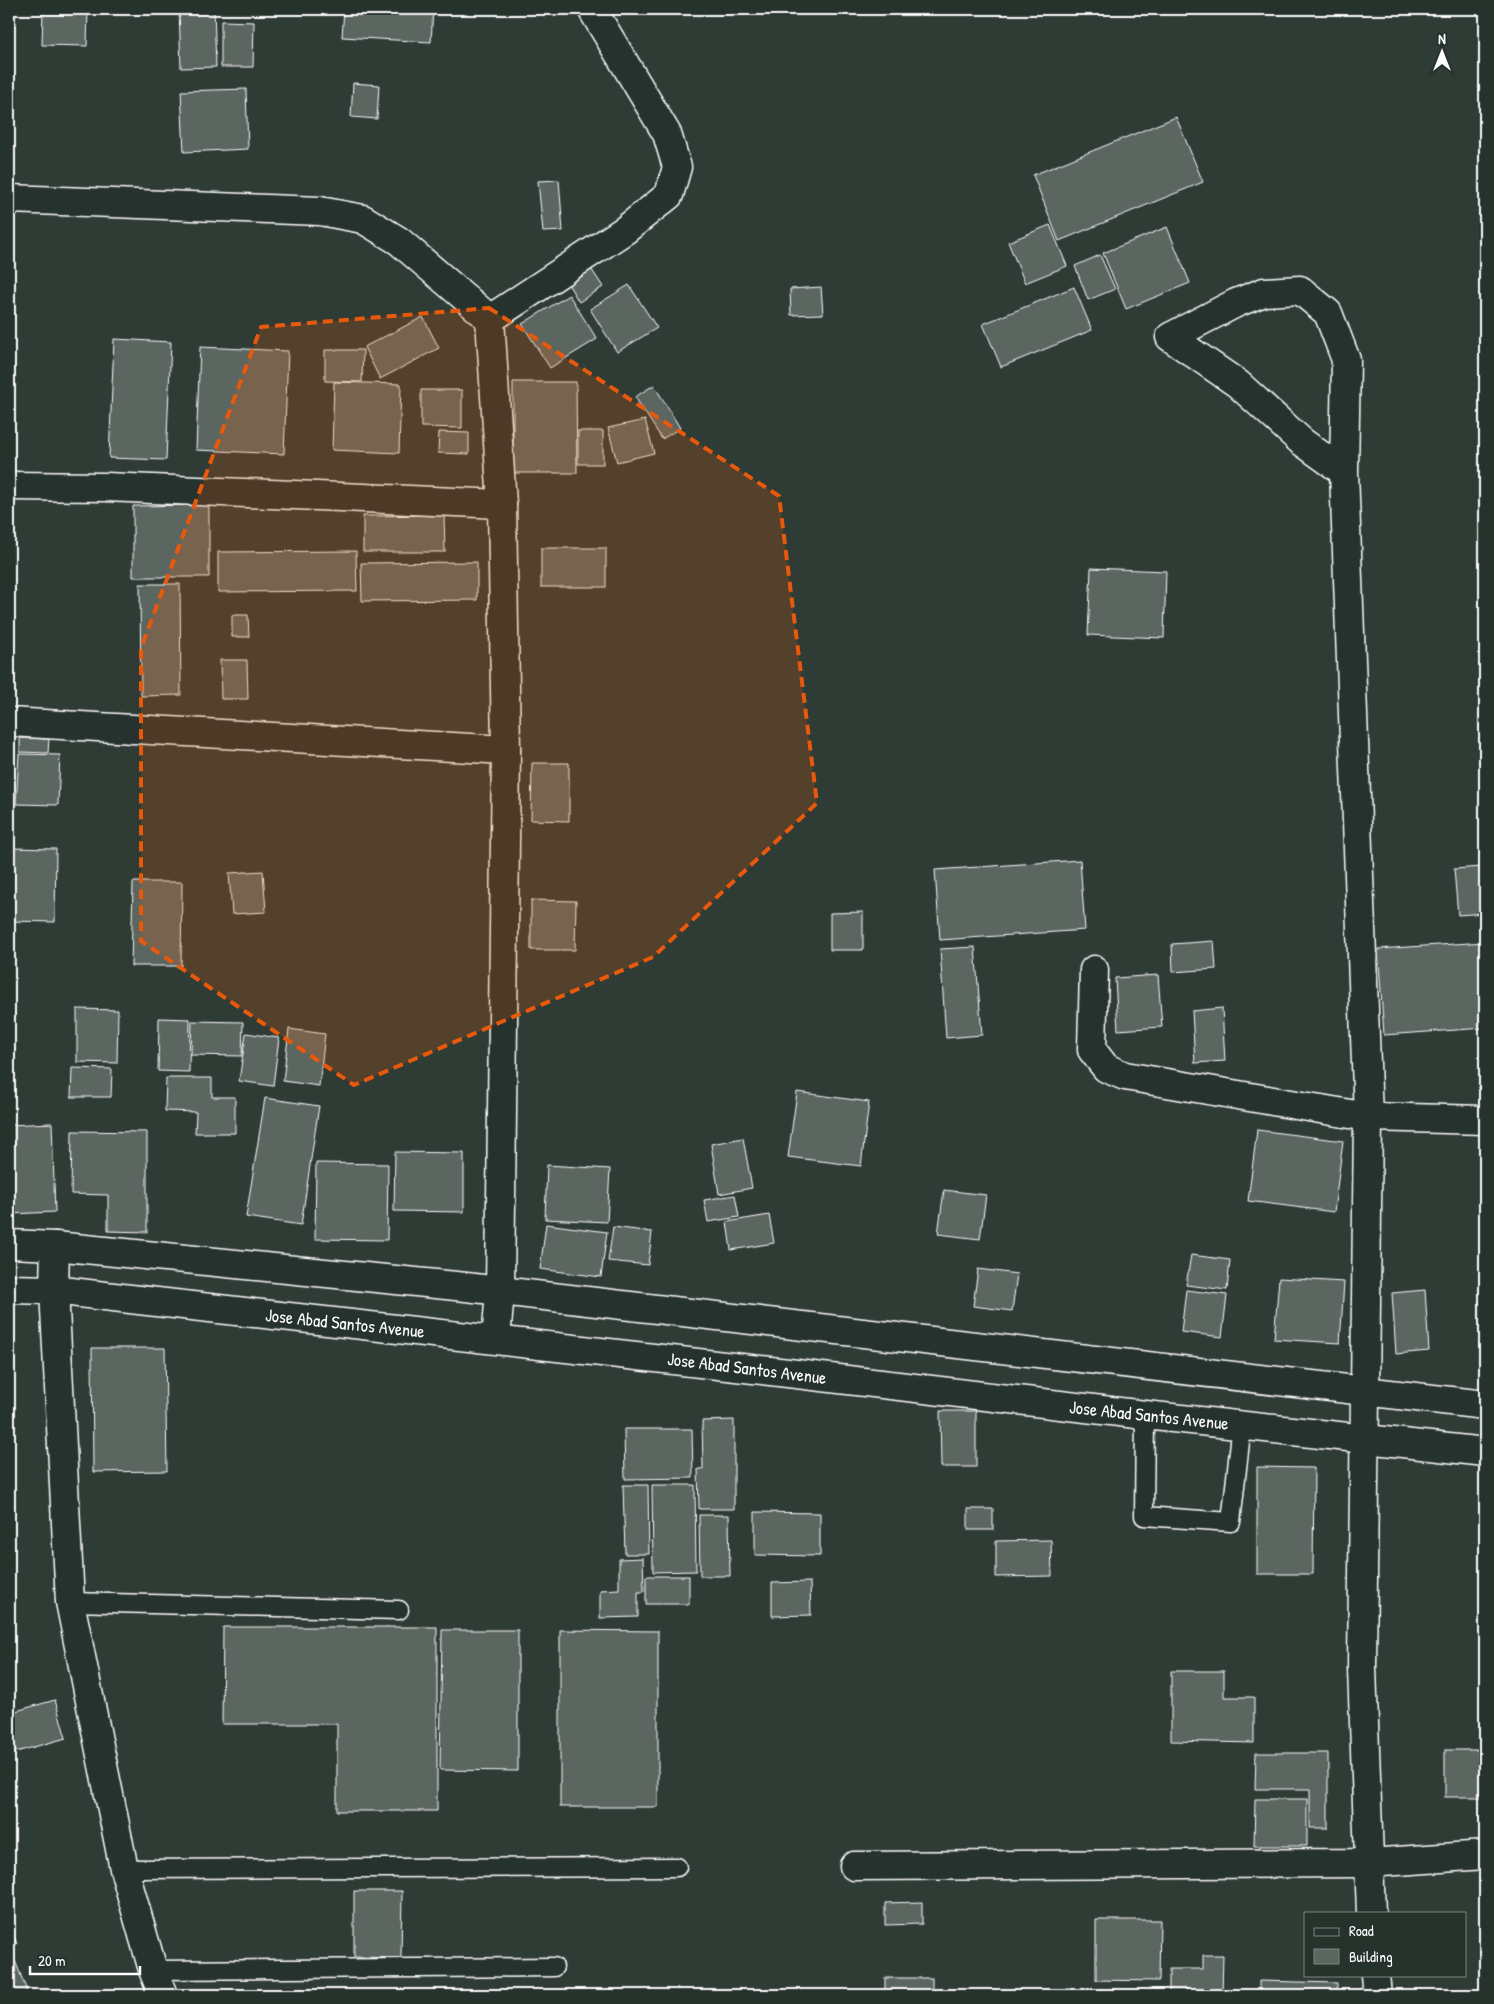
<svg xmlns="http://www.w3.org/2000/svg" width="1494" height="2004" font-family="'Patrick Hand',sans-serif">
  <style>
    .building { fill: #5b6661; stroke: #fff }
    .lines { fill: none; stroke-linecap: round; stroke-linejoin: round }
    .service-casing { stroke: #fff; stroke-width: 21 }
    .minor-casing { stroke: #fff; stroke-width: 31 }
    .secondary-casing { stroke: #fff; stroke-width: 31 }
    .service { stroke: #26332d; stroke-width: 18 }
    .minor { stroke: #26332d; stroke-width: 28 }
    .secondary { stroke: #26332d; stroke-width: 28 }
    .marked { fill: #e8590c; fill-opacity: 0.2; stroke: #e8590c; stroke-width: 4; stroke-dasharray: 10 6; stroke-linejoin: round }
    .labels { text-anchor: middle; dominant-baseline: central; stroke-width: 4; stroke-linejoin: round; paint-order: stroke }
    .street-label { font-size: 18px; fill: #fff; stroke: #26332d }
  </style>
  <rect width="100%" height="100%" fill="#2f3b35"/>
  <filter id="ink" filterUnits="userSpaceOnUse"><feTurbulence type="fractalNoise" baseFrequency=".02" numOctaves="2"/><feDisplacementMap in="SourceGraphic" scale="10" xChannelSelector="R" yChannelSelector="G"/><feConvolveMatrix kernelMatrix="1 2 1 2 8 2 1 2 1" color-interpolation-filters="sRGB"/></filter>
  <g filter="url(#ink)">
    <g class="building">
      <path d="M 43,9 L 88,9 L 87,46 L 42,45 Z"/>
      <path d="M 179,9 L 214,9 L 216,67 L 181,68 Z"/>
      <path d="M 344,9 L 433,9 L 431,42 L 342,37 Z"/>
      <path d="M 221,21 L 254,22 L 253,67 L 221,67 Z"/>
      <path d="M 353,83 L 379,85 L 377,119 L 351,117 Z"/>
      <path d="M 246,89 L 248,149 L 184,152 L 181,91 Z"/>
      <path d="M 1176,117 L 1203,182 L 1059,241 L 1033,175 Z"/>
      <path d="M 559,180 L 563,231 L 543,232 L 538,181 Z"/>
      <path d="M 1050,225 L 1067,266 L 1025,283 L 1008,242 Z"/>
      <path d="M 1167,227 L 1190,283 L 1126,309 L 1103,253 Z"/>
      <path d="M 1100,255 L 1115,289 L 1088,300 L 1075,266 Z"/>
      <path d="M 588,264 L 603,287 L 579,302 L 565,279 Z"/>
      <path d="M 629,285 L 657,328 L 617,352 L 590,309 Z"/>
      <path d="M 821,287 L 823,314 L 791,315 L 790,289 Z"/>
      <path d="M 1074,287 L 1092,330 L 1001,367 L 983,324 Z"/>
      <path d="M 569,295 L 597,339 L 550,368 L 522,324 Z"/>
      <path d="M 423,317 L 439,348 L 380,379 L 364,347 Z"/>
      <path d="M 114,339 L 171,342 L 166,460 L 109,458 Z"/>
      <path d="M 200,347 L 288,351 L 284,454 L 196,450 Z"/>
      <path d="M 325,350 L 363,350 L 362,382 L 325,381 Z"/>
      <path d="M 334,382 L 401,384 L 399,453 L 332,450 Z"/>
      <path d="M 513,382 L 576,382 L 577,473 L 513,473 Z"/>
      <path d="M 654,385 L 680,428 L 662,439 L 635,397 Z"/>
      <path d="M 421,390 L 462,390 L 462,428 L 421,427 Z"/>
      <path d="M 645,420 L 654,453 L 617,462 L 608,428 Z"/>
      <rect x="578" y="431" width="25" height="33"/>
      <path d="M 439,432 L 469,433 L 469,454 L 438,453 Z"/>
      <path d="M 209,505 L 209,577 L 133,577 L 133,506 Z"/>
      <path d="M 444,515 L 445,552 L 363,552 L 363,516 Z"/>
      <rect x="541" y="548" width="65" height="39"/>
      <path d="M 356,551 L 357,591 L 218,592 L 218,552 Z"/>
      <path d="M 477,562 L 477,600 L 362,601 L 361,563 Z"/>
      <path d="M 1091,568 L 1166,571 L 1164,638 L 1088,635 Z"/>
      <path d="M 140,584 L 180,584 L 181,695 L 141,696 Z"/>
      <path d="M 232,615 L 248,615 L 249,637 L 232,637 Z"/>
      <path d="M 220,660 L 247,660 L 248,699 L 221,699 Z"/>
      <path d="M 20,738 L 49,739 L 48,753 L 20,752 Z"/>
      <path d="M 19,754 L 60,755 L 58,805 L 16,804 Z"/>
      <path d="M 532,763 L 569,763 L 569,821 L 531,820 Z"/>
      <path d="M 9,848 L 56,849 L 55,922 L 9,921 Z"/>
      <path d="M 1080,860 L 1085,930 L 940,940 L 935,870 Z"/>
      <path d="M 1482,867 L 1485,913 L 1458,915 L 1454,869 Z"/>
      <path d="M 263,871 L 266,912 L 232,914 L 229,873 Z"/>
      <path d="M 133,882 L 182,882 L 181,966 L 131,966 Z"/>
      <path d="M 531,900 L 576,901 L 575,950 L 531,950 Z"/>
      <path d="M 863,912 L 863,950 L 830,950 L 830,913 Z"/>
      <path d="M 1214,941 L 1216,969 L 1173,972 L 1172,944 Z"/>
      <path d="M 1485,942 L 1485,1028 L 1384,1035 L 1378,949 Z"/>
      <path d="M 975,947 L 982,1035 L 946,1038 L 940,949 Z"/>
      <path d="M 1158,975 L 1162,1027 L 1118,1030 L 1115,978 Z"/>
      <path d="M 1222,1008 L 1225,1061 L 1195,1063 L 1192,1011 Z"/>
      <path d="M 77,1009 L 118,1010 L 117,1063 L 77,1062 Z"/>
      <path d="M 159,1018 L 190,1019 L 189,1072 L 158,1071 Z"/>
      <path d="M 192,1021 L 243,1022 L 242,1056 L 191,1055 Z"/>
      <path d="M 289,1029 L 325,1034 L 319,1086 L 283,1081 Z"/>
      <path d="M 246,1033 L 279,1038 L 273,1086 L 239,1081 Z"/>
      <path d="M 72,1068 L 112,1069 L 111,1097 L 71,1097 Z"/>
      <path d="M 166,1078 L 212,1078 L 212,1097 L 235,1097 L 235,1133 L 195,1133 L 196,1112 L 165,1111 Z"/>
      <path d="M 797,1092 L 869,1102 L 861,1166 L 788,1157 Z"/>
      <path d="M 265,1098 L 319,1106 L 301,1225 L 246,1217 Z"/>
      <path d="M 52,1123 L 55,1212 L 10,1214 L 9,1125 Z"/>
      <path d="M 1257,1130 L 1343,1141 L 1334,1212 L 1248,1201 Z"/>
      <path d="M 72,1131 L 147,1132 L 147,1232 L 108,1231 L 108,1195 L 71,1194 Z"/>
      <path d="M 743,1138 L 752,1188 L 719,1194 L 711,1144 Z"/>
      <path d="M 395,1152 L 464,1153 L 464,1212 L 394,1211 Z"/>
      <path d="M 316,1163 L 388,1164 L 387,1240 L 315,1239 Z"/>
      <path d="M 547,1165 L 610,1169 L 607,1222 L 545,1219 Z"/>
      <path d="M 944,1190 L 986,1195 L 980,1239 L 938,1234 Z"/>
      <path d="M 735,1195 L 739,1217 L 708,1222 L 704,1200 Z"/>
      <path d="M 769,1215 L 774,1243 L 731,1250 L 727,1222 Z"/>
      <path d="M 546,1224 L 607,1232 L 601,1277 L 540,1269 Z"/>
      <path d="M 613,1227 L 652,1232 L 648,1265 L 608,1261 Z"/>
      <path d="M 1191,1255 L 1230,1260 L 1227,1290 L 1186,1285 Z"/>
      <path d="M 978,1269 L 1017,1274 L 1012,1311 L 973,1306 Z"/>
      <path d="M 1279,1278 L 1344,1282 L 1340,1343 L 1274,1339 Z"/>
      <path d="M 1186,1290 L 1227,1295 L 1222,1337 L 1181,1332 Z"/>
      <path d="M 1425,1290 L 1429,1351 L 1396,1354 L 1392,1293 Z"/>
      <path d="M 92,1348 L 165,1348 L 167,1471 L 93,1472 Z"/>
      <path d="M 940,1411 L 976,1411 L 976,1467 L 941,1467 Z"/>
      <path d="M 734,1420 L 734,1509 L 699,1509 L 698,1469 L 703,1469 L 702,1421 Z"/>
      <path d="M 624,1429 L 692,1429 L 693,1478 L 625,1479 Z"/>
      <path d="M 1257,1467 L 1314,1468 L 1313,1574 L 1257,1574 Z"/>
      <path d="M 623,1485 L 648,1485 L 649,1554 L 625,1554 Z"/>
      <path d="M 652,1485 L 695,1485 L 696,1571 L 653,1572 Z"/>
      <rect x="968" y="1509" width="25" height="21"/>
      <path d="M 755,1512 L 820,1513 L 820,1556 L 755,1555 Z"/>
      <path d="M 699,1515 L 729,1515 L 730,1576 L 700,1576 Z"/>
      <path d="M 1051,1540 L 1052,1576 L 996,1577 L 996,1541 Z"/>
      <path d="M 643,1558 L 644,1592 L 638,1592 L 638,1617 L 600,1618 L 600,1590 L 619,1589 L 619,1559 Z"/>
      <rect x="646" y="1576" width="43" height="28"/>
      <path d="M 810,1582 L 811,1615 L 772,1616 L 772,1583 Z"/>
      <path d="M 223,1627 L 437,1627 L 437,1811 L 337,1811 L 337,1724 L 222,1724 Z"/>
      <path d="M 442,1630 L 518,1630 L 518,1771 L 440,1770 Z"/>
      <path d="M 560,1630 L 658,1631 L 658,1807 L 560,1807 Z"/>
      <path d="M 1171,1671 L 1224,1671 L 1224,1697 L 1254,1697 L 1254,1743 L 1171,1741 Z"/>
      <path d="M 55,1700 L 66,1738 L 9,1754 L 9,1713 Z"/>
      <rect x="1445" y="1750" width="40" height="47"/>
      <path d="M 1256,1753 L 1328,1753 L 1328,1828 L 1310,1828 L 1310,1789 L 1255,1789 Z"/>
      <path d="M 1255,1799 L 1307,1799 L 1307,1846 L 1254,1846 Z"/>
      <path d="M 354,1891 L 402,1891 L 401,1958 L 354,1957 Z"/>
      <path d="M 922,1902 L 922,1924 L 885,1925 L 885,1903 Z"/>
      <path d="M 1096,1920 L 1160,1920 L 1159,1981 L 1096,1980 Z"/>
      <path d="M 9,1923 L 17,1944 L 9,1947 Z"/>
      <path d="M 10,1948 L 27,1991 L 15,1995 L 9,1995 L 9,1949 Z"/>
      <path d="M 1203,1955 L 1223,1955 L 1222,1995 L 1169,1995 L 1169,1969 L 1203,1969 Z"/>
      <rect x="885" y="1978" width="47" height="17"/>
      <path d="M 1259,1981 L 1337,1983 L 1337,1995 L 1259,1995 Z"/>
    </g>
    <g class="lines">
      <g class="service-casing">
        <g id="service">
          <path d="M 1145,1415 L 1144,1516 L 1231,1522 L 1242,1424"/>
          <path d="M 70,1602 L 399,1610"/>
          <path d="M 124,1869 L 677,1867"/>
          <path d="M 153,1970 L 554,1967"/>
        </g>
      </g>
      <g class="minor-casing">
        <g id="minor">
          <path d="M 9,199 L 320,211 L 363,219 L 399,241 L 490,319 L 502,504 L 506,750 L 500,1292 L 496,1339"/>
          <path d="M 490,319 L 625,230 L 669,195 L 677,167 L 667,134 L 592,9"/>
          <path d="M 1344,472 L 1301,441 L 1238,384 L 1170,337 L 1236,303 L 1264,292 L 1300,290 L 1328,313 L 1346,360 L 1344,472 L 1368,1117 L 1362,1668 L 1371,1913"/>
          <path d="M 9,486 L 106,487 L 502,504"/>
          <path d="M 9,722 L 506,750"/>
          <path d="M 1094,970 L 1092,1050 L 1106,1068 L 1125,1076 L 1368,1117 L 1485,1120"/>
          <path d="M 55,1246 L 54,1290 L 70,1602 L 124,1869 L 153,1970 L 163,1995"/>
          <path d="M 854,1866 L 1368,1863 L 1485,1855"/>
          <path d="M 1375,1975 L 1377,1995"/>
        </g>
      </g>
      <g class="secondary-casing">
        <g id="secondary">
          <path d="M 9,1244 L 55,1246 L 466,1287 L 1485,1405"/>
          <path d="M 9,1289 L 54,1290 L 139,1300 L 788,1373 L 1145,1415 L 1485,1452"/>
        </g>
      </g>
      <use href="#service" class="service"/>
      <use href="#minor" class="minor"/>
      <use href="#secondary" class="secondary"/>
    </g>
  </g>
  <path class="marked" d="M 489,308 L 779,496 L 817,803 L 653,957 L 354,1085 L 141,941 L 141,648 L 261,327 Z"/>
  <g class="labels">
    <g class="street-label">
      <text transform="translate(345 1323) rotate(6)">Jose Abad Santos Avenue</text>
      <text transform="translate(747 1368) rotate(7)">Jose Abad Santos Avenue</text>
      <text transform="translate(1149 1415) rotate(6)">Jose Abad Santos Avenue</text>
    </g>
  </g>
  <rect width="1494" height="2004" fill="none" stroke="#26332d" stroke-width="30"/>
  <rect x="15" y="15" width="1464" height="1974" fill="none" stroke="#fff" stroke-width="2" filter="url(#ink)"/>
  <rect x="1304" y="1912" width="162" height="65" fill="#26332d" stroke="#7d8581"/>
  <rect x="1314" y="1928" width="25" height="8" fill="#26332d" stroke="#7d8581"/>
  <text x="1349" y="1936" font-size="15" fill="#ffffff">Road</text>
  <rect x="1314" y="1949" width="25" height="15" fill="#5b6661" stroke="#7d8581"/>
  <text x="1349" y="1962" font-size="15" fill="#ffffff">Building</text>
  <g transform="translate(1442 52)" stroke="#26332d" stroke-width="4" paint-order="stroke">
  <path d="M0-4L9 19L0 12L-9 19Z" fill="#ffffff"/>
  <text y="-8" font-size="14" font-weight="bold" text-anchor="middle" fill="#ffffff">N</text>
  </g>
  <path d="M30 1966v8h110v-8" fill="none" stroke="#ffffff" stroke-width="2.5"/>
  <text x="38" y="1966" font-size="15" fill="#ffffff" stroke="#26332d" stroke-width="4" paint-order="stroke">20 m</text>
</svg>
